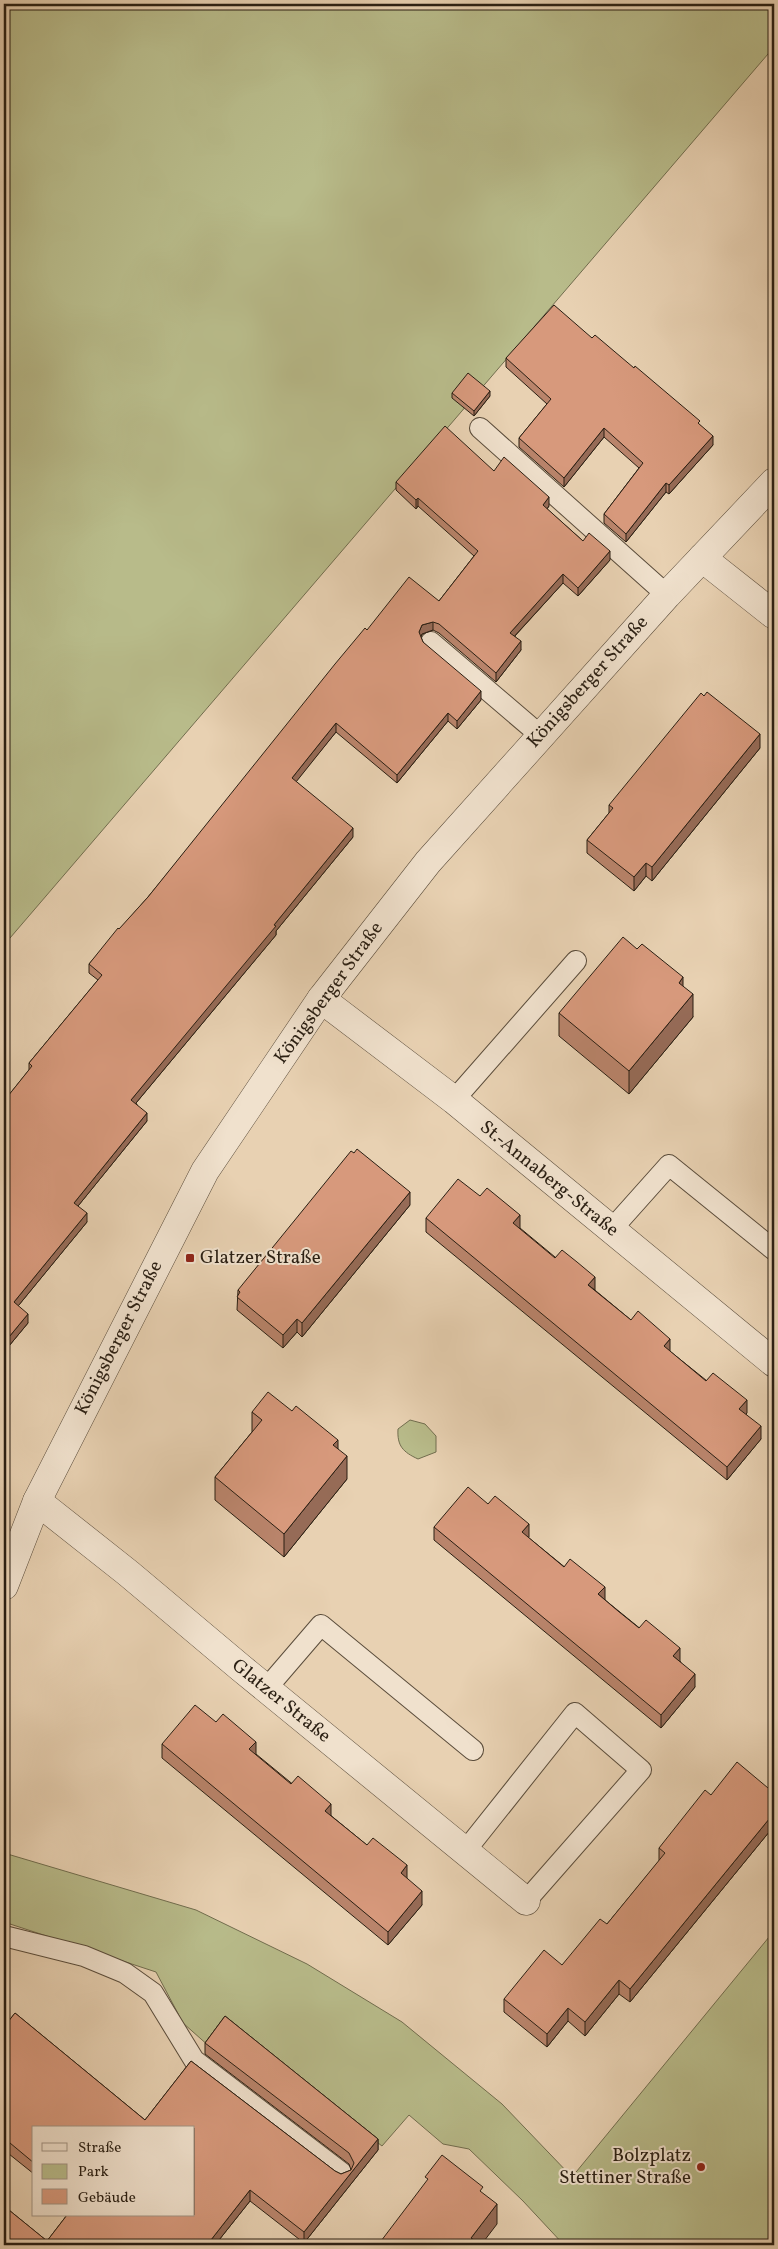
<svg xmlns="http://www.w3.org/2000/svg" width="778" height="2249" font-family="Vollkorn,serif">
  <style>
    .green { fill: #b8bb8a; stroke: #716d4e }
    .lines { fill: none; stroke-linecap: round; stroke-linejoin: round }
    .service-casing { stroke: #5a4c3b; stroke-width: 22 }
    .minor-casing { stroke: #5a4c3b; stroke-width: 29 }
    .service { stroke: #f0e1cd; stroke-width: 20 }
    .minor { stroke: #f0e1cd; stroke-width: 28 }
    .wall { fill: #b9846b; stroke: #2a1f13 }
    .shaded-wall { fill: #966b57; stroke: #2a1f13 }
    .building { fill: #d7997c; stroke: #2a1f13 }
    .poi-dot { fill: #8f2418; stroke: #f0e1cd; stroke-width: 2 }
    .labels { text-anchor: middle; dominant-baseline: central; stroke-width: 4; stroke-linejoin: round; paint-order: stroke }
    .street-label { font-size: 19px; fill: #2a1f13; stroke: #f0e1cd }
    .poi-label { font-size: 19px; fill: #2a1f13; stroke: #f0e1cd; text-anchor: start }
  </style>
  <rect width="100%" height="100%" fill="#e8d1b2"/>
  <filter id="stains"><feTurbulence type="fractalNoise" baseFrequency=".004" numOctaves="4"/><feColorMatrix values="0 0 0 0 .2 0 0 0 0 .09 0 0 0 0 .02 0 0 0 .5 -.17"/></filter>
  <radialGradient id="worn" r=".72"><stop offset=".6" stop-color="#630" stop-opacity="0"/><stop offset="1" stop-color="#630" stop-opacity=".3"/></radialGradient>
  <g class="green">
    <path d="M 4,4 L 774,4 L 774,47 L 4,945 Z"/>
    <path d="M 410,1420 L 425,1424 L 436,1436 L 436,1452 L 418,1459 C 403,1452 397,1446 398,1429 Z"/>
    <path d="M 4,1853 L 196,1910 L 307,1964 L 402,2022 L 502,2104 L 572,2177 L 774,1931 L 774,2245 L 564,2245 L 523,2201 L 469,2149 L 443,2144 L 409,2115 L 382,2146 L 226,2026 L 210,2047 L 183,2023 L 156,1972 L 4,1922 Z"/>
  </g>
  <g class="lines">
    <g class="service-casing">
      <g id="service">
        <path d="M 480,428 L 667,595"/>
        <path d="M 431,642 L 540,735"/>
        <path d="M 454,1100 L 576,961"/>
        <path d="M 611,1230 L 669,1165 L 774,1250"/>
        <path d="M 266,1689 L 321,1625 L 473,1750"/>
        <path d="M 466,1850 L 575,1713 L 641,1770 L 526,1901"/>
        <path d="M 4,1936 L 84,1956 L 125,1973 L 153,1993 L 194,2060 L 342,2173"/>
      </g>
    </g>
    <g class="minor-casing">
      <g id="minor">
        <path d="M 702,558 L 774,615"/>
        <path d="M 321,999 L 454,1100 L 774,1363"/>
        <path d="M 37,1501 L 128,1573 L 241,1668 L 526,1901"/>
        <path d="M 4,1586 L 37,1501 L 205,1171 L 321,999 L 428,862 L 667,595 L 774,482"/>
      </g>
    </g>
    <use href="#service" class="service"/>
    <use href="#minor" class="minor"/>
  </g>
  <g class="wall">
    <path d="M 592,338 L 700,425 L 713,445 L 669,494 L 666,492 L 626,542 L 604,523 L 604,514 L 639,468 L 604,437 L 564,487 L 519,447 L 519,438 L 547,404 L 506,367 L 506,358 Z"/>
    <path d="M 452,393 L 490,396 L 474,416 L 452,398 Z"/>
    <path d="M 494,471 L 549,506 L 547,509 L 583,541 L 610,560 L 578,596 L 563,583 L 515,636 L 521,650 L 496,682 L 439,633 L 433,630 L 422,634 L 421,637 L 423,642 L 481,700 L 457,729 L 448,721 L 397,783 L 336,732 L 296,781 L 353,837 L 276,931 L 276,935 L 136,1103 L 147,1121 L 78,1206 L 87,1222 L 18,1306 L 28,1323 L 4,1352 L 4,1101 L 29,1070 L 29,1063 L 98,980 L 89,973 L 89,964 L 148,897 L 367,630 L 439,601 L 474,556 L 418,506 L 416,509 L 396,490 L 396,482 Z"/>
    <path d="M 760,748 L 652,881 L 646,876 L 634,891 L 587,853 L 587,840 L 609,813 L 609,805 Z"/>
    <path d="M 683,986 L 693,1017 L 629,1094 L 559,1036 L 559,1013 Z"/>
    <path d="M 410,1205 L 302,1337 L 297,1332 L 283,1348 L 237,1310 L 238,1290 Z"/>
    <path d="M 426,1218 L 520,1228 L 631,1320 L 747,1413 L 746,1414 L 761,1439 L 727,1480 L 426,1232 Z"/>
    <path d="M 252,1412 L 347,1479 L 284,1557 L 215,1500 L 215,1477 L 252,1432 Z"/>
    <path d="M 434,1527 L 529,1538 L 680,1661 L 695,1687 L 661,1728 L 434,1540 Z"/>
    <path d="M 162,1744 L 256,1754 L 407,1878 L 422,1905 L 388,1945 L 162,1758 Z"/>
    <path d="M 774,1793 L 774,1826 L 630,2002 L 619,1994 L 585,2036 L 568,2021 L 547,2047 L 504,2012 L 504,1999 L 562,1965 L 607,1924 L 659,1861 L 659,1848 L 711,1795 Z"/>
    <path d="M 15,2013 L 145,2120 L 191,2061 L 335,2171 L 341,2174 L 351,2170 L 349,2164 L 205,2054 L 205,2043 L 225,2016 L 378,2139 L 378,2150 L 304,2243 L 250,2201 L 215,2245 L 4,2245 L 4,2206 L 47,2241 L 67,2215 L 194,2215 L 194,2128 L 34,2128 L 34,2174 L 4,2150 L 4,2027 Z"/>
  </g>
  <g class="shaded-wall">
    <path d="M 490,391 L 490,396 L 474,416 L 474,411 Z"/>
    <path d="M 604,428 L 604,437 L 564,487 L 564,478 Z"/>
    <path d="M 713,436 L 713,445 L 669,494 L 669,485 Z"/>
    <path d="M 666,483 L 666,492 L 626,542 L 626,534 Z"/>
    <path d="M 549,497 L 549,506 L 543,514 L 543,505 Z"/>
    <path d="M 418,498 L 418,506 L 416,509 L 416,500 Z"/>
    <path d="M 610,551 L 610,560 L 578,596 L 578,588 Z"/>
    <path d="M 563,574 L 563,583 L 510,641 L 510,633 Z"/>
    <path d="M 433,622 L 433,630 L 422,634 L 419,640 L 419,632 L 422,625 Z"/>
    <path d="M 521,641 L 521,650 L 496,682 L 496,673 Z"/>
    <path d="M 481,691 L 481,700 L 457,729 L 457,721 Z"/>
    <path d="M 448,713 L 448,721 L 397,783 L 397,775 Z"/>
    <path d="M 336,723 L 336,732 L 292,787 L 292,778 Z"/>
    <path d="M 760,734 L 760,748 L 652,881 L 652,867 Z"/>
    <path d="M 353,828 L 353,837 L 276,931 L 276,935 L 131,1109 L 131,1100 Z"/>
    <path d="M 646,863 L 646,876 L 634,891 L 634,877 Z"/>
    <path d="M 683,977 L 683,1000 L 679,983 Z"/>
    <path d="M 693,994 L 693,1017 L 629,1094 L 629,1071 Z"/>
    <path d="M 147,1113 L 147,1121 L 74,1211 L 74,1203 Z"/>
    <path d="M 410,1192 L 410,1205 L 302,1337 L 302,1323 Z"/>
    <path d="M 87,1213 L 87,1222 L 14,1311 L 14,1302 Z"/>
    <path d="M 520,1215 L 520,1228 L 513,1237 L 513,1223 Z"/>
    <path d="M 595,1277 L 595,1290 L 588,1285 Z"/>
    <path d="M 28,1314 L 28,1323 L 4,1352 L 4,1343 Z"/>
    <path d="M 297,1319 L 297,1332 L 283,1348 L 283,1335 Z"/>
    <path d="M 670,1339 L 670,1352 L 664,1346 Z"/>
    <path d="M 747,1400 L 747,1413 L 739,1422 L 739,1409 Z"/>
    <path d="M 761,1426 L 761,1439 L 727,1480 L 727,1467 Z"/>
    <path d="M 338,1440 L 338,1463 L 333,1445 Z"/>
    <path d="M 347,1456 L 347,1479 L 284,1557 L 284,1534 Z"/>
    <path d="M 529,1524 L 529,1537 L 522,1546 L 522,1532 Z"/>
    <path d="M 605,1587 L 605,1600 L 598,1594 Z"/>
    <path d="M 680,1648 L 680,1662 L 673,1656 Z"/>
    <path d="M 695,1674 L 695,1687 L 661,1728 L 661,1715 Z"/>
    <path d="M 256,1742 L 256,1756 L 249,1749 Z"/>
    <path d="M 331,1804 L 331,1817 L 325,1811 Z"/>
    <path d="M 774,1813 L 774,1826 L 630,2002 L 630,1989 Z"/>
    <path d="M 407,1865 L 407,1879 L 401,1873 Z"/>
    <path d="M 422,1891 L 422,1905 L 388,1945 L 388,1932 Z"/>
    <path d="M 619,1980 L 619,1994 L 585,2036 L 585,2022 Z"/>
    <path d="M 568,2008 L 568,2021 L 547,2047 L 547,2034 Z"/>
    <path d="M 378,2139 L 378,2150 L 304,2243 L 304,2232 Z"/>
    <path d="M 250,2190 L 250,2201 L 215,2245 L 207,2245 Z"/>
    <path d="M 497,2204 L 497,2224 L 481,2245 L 471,2238 Z"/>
  </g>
  <g class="building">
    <path d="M 554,305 L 592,338 L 595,335 L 634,368 L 635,366 L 700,421 L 698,423 L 713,436 L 669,485 L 666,483 L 626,534 L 604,514 L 643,463 L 604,428 L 564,478 L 519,438 L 551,399 L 506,358 Z"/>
    <path d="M 468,373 L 490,391 L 474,411 L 452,393 Z"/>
    <path d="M 445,426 L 494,471 L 504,457 L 549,497 L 543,505 L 583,541 L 589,533 L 610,551 L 578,588 L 563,574 L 510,633 L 521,641 L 496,673 L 439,624 L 433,622 L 422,625 L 419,632 L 423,642 L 481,691 L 457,721 L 448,713 L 397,775 L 336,723 L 292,778 L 353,828 L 274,925 L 276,926 L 131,1100 L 147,1113 L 74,1203 L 87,1213 L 14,1302 L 28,1314 L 4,1343 L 4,1101 L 32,1066 L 29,1063 L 102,975 L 89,964 L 118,928 L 119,929 L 148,897 L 335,664 L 365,628 L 367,630 L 409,577 L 439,601 L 478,551 L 418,498 L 416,500 L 396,482 Z"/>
    <path d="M 707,692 L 760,734 L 652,867 L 646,863 L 634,877 L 587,840 L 613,808 L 609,805 L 701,693 L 704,696 Z"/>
    <path d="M 623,937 L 637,949 L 642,944 L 683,977 L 679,983 L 693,994 L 629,1071 L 559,1013 Z"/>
    <path d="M 357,1149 L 410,1192 L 302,1323 L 297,1319 L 283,1335 L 237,1297 L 240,1292 L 238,1290 L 329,1178 L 351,1151 L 354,1153 Z"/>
    <path d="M 458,1179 L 480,1196 L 487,1188 L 520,1215 L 513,1223 L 555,1258 L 562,1250 L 577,1262 L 595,1277 L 588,1285 L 631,1320 L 638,1311 L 670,1339 L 664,1346 L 706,1381 L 713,1373 L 747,1400 L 739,1409 L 761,1426 L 727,1467 L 426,1218 Z"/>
    <path d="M 268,1392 L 292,1411 L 296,1406 L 338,1440 L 333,1445 L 347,1456 L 284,1534 L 215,1477 L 262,1420 L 252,1412 Z"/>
    <path d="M 468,1487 L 488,1504 L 495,1496 L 529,1524 L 522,1532 L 564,1567 L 570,1559 L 605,1587 L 598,1594 L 618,1611 L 639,1628 L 646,1620 L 680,1648 L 673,1656 L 695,1674 L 661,1715 L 434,1527 Z"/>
    <path d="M 195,1705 L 216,1722 L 223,1714 L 256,1742 L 249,1749 L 291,1784 L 298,1776 L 331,1804 L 325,1811 L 367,1845 L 373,1838 L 407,1865 L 401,1873 L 422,1891 L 388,1932 L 162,1744 Z"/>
    <path d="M 737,1762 L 774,1793 L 774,1813 L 630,1989 L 619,1980 L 585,2022 L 568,2008 L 547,2034 L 504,1999 L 544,1950 L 562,1965 L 600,1919 L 607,1924 L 665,1853 L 659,1848 L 705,1790 L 711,1795 Z"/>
    <path d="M 15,2013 L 145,2120 L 191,2061 L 335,2171 L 341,2174 L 351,2170 L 354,2163 L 349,2153 L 205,2043 L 225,2016 L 378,2139 L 304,2232 L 250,2190 L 207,2245 L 52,2245 L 47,2241 L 67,2215 L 194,2215 L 194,2128 L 34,2128 L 34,2163 L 4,2138 L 4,2027 Z"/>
    <path d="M 442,2155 L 483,2187 L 480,2191 L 497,2204 L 471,2238 L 480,2245 L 378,2245 L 428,2179 L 425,2177 Z"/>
    <path d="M 4,2206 L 52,2245 L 4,2245 Z"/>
  </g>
  <g class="poi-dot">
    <rect x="185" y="1253" width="10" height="10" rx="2.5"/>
    <circle cx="701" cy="2167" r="5"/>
  </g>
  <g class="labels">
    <g class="street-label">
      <text transform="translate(588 682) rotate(-48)">Königsberger Straße</text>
      <text transform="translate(329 993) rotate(-54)">Königsberger Straße</text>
      <text transform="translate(549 1179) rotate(39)">St.-Annaberg-Straße</text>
      <text transform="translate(119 1338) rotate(-63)">Königsberger Straße</text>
      <text transform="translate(281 1701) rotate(39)">Glatzer Straße</text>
    </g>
    <g class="poi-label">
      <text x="200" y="1258">Glatzer Straße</text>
      <text x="691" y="2156" text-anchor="end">Bolzplatz<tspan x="691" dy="22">Stettiner Straße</tspan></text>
    </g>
  </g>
  <rect width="778" height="2249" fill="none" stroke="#e8d1b2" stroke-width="20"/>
  <rect x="5" y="5" width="768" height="2239" fill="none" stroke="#2a1f13" stroke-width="2.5"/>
  <rect x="10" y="10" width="758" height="2229" fill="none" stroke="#2a1f13"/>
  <rect x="32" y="2126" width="162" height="90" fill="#f0e1cd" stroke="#a19383"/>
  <rect x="42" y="2143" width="25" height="8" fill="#f0e1cd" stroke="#a19383"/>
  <text x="78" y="2152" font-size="15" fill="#2a1f13">Straße</text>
  <rect x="42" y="2164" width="25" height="15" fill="#b8bb8a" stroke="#a19383"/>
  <text x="78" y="2176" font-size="15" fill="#2a1f13">Park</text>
  <rect x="42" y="2189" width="25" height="15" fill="#d7997c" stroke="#a19383"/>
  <text x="78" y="2202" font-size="15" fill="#2a1f13">Gebäude</text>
  <rect width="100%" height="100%" filter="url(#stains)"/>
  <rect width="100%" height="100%" fill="url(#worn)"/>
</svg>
